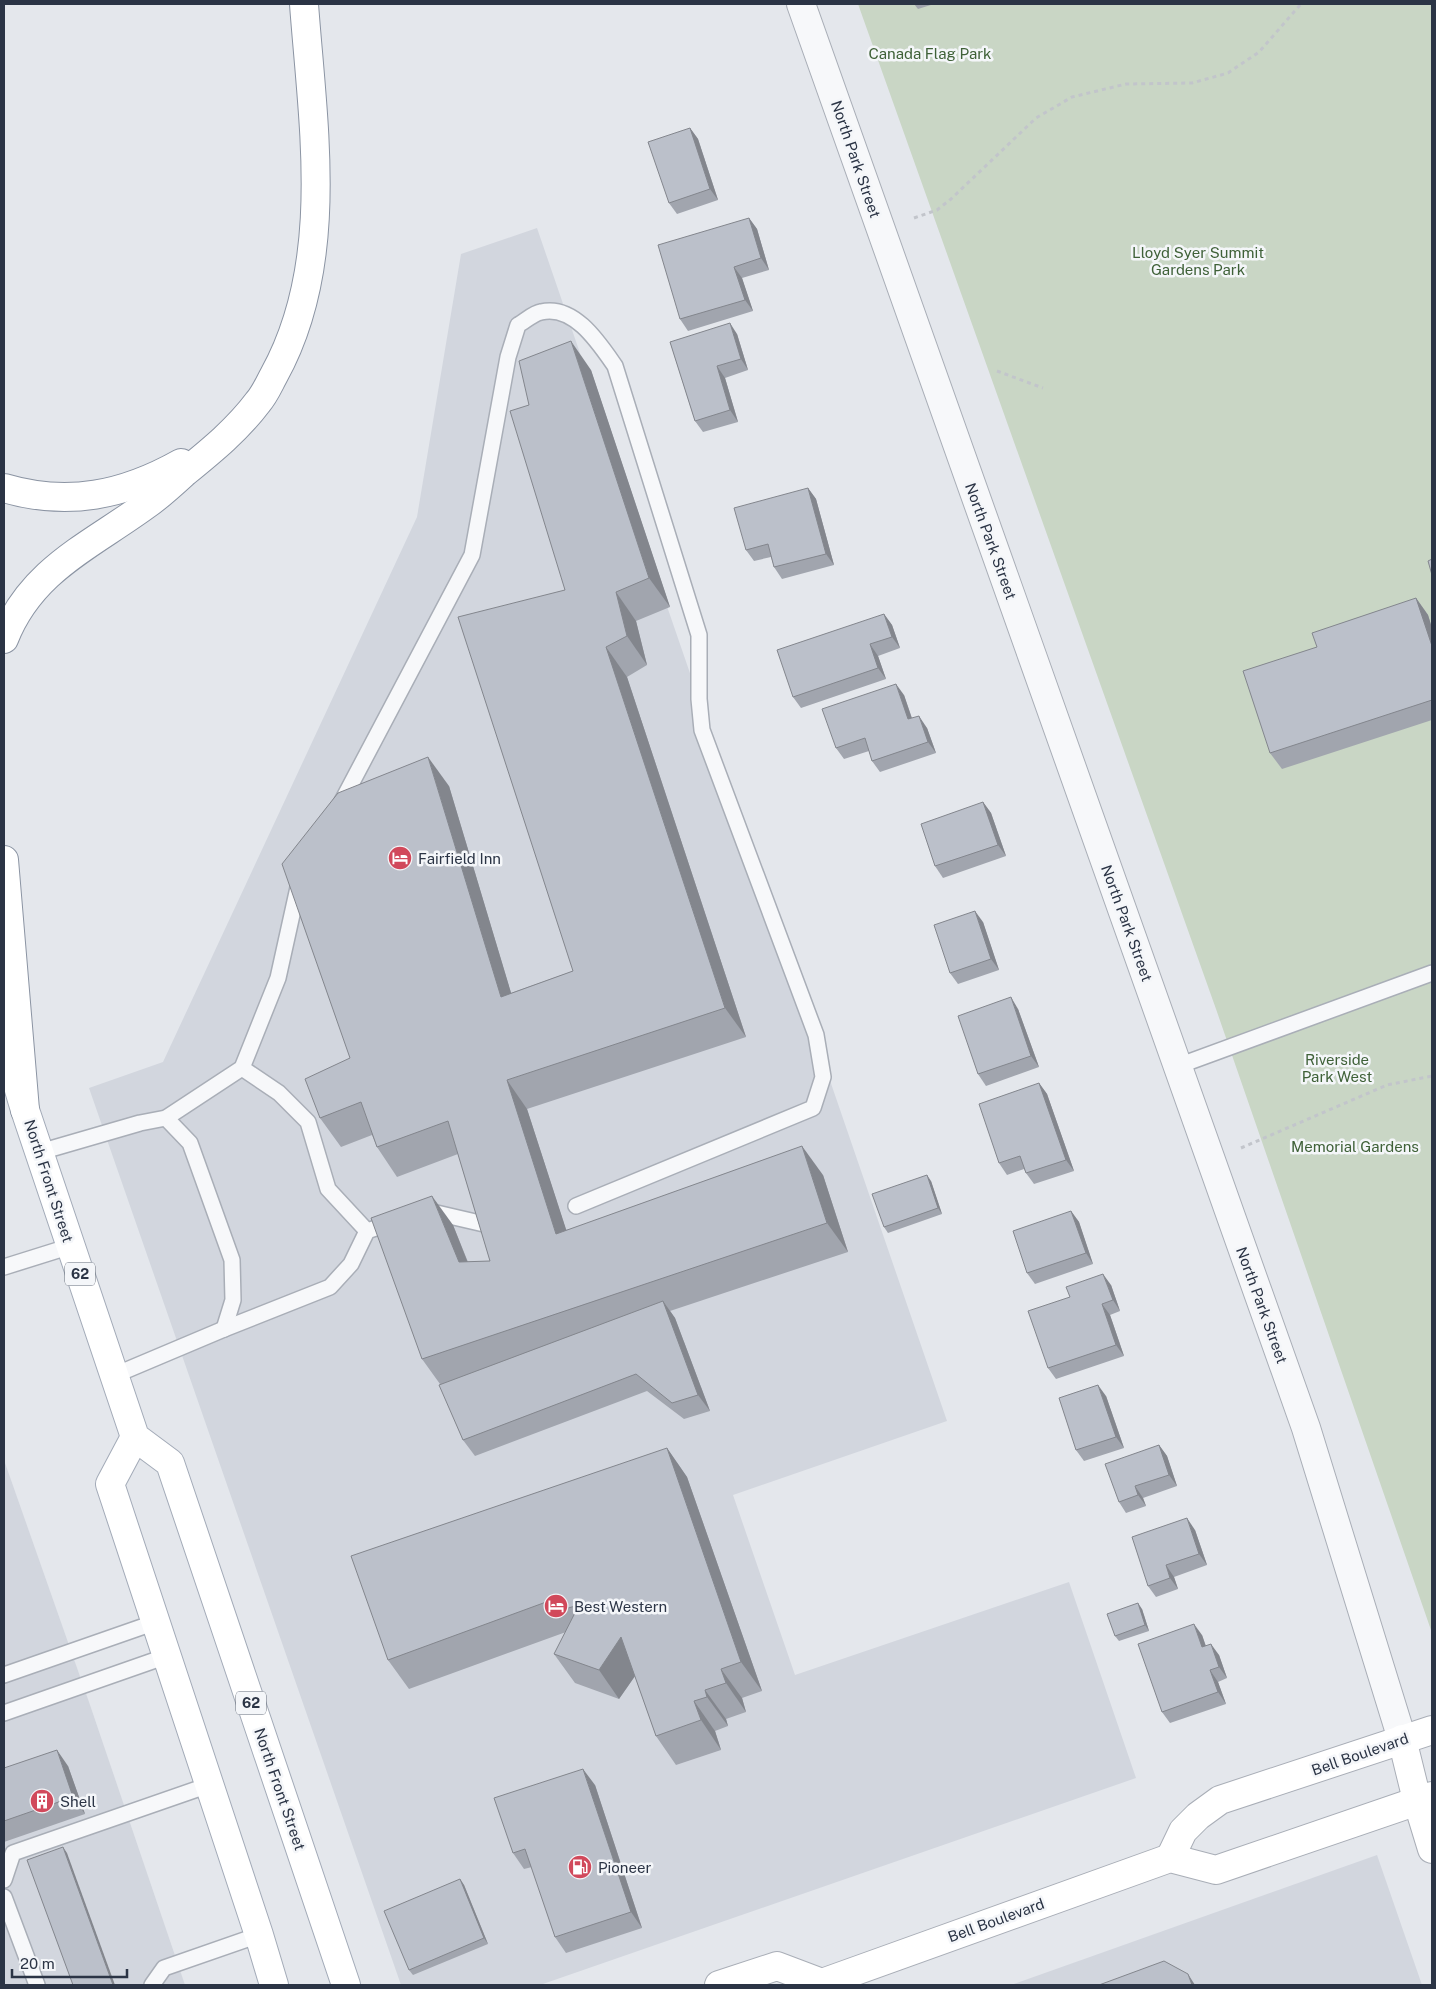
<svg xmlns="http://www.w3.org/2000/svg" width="1436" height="1989" font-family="'Public Sans',sans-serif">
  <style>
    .built { fill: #d2d6de }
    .green { fill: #c9d6c5 }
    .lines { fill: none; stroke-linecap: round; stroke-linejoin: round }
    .lane-casing { stroke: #a9aeb7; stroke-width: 18 }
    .street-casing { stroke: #a9aeb7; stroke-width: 30 }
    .secondary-casing { stroke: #a9aeb7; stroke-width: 30 }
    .primary-casing { stroke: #a3abb8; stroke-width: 30 }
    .highway-casing { stroke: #8b94a3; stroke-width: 30 }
    .path { stroke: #c2c5cb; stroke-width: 3; stroke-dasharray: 4 4; stroke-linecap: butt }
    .lane { stroke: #f7f8fa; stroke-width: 15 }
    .street { stroke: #f7f8fa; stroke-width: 28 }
    .secondary { stroke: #fff; stroke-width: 28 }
    .primary { stroke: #fff; stroke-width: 28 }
    .highway { stroke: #fff; stroke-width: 28 }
    .wall { fill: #a1a5ae }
    .shaded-wall { fill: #83868d }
    .building { fill: #bbc0ca; stroke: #83868d }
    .labels { text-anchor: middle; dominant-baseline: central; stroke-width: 5; stroke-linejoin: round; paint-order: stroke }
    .shield { fill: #f4f6f9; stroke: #676e7b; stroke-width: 1 }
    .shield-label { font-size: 14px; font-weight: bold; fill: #2b3445 }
    .park-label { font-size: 15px; fill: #3f6138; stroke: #f4f6f9 }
    .street-label { font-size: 15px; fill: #2b3445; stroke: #f4f6f9 }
    .poi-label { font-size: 15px; fill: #2b3445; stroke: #f4f6f9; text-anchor: start }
  </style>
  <rect width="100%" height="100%" fill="#e4e7ec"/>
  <g class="built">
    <path d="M 537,228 L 947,1421 L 733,1495 L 795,1675 L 1069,1582 L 1136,1778 L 540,1985 L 401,1985 L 89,1088 L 163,1062 L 417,517 L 461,254 Z"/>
    <path d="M 4,1460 L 89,1702 L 185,1985 L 4,1985 Z"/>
    <path d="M 1377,1855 L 1422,1985 L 1011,1985 Z"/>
  </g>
  <path class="green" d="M 858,4 L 1432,4 L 1432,1633 L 1216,1009 Z"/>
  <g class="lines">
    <g class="lane-casing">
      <g id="lane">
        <path d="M 340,805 L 472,555 L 508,357 L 518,325 C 525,321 534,313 541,312 C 574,304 599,343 615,366 L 699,635 L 699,699 L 702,730 L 816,1035 L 823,1077 L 813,1108 L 576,1206"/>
        <path d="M 1178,1066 L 1432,973"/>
        <path d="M 242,1068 L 279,1093 L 308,1122 L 328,1189 L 367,1231"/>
        <path d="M 166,1118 L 190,1143 L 232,1260 L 233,1300 L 224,1329"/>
        <path d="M 40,1152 L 140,1123 L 166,1118 L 242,1068 L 278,978 L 299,883"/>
        <path d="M 428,1211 L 484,1224"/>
        <path d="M 4,1267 L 71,1246"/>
        <path d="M 115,1375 L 224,1329 L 330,1287 L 351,1264 L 367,1231 L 394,1222"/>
        <path d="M 4,1675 L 156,1622"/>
        <path d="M 4,1713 L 167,1656"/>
        <path d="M 4,1880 L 13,1853 L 209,1785"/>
        <path d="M 4,1897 L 37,1985"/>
        <path d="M 152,1985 L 164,1968 L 259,1935"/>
      </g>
    </g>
    <g class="street-casing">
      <path id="street" d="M 801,4 L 1306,1428 L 1402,1739"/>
    </g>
    <g class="secondary-casing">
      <g id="secondary">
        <path d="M 1402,1739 L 1417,1800 L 1432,1849"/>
        <path d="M 1170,1858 L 1183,1831 L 1198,1816 L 1220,1800 L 1432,1730"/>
        <path d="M 719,1985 L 777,1966 L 822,1983"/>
        <path d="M 820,1985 L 822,1983 L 1170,1858 L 1216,1870 L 1432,1796"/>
      </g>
    </g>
    <g class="primary-casing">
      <g id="primary">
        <path d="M 4,1039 L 25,1110 L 135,1437 L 170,1463 L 346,1985"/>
        <path d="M 135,1437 L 110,1484 L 259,1935 L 274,1985"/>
      </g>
    </g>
    <g class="highway-casing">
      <g id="highway">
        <path d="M 4,488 C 68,507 124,495 181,463"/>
        <path d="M 4,639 C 31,570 90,546 146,505 C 159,496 172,484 184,473 C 211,451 237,430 258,402 C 265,394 269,384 274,375 C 336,263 313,126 304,4"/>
        <path d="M 4,860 L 25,1110"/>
      </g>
    </g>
    <g class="path">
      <path d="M 914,218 L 937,210 L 951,199 L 1036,118 L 1072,97 L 1126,84 L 1192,83 L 1228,73 L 1259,52 L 1301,4"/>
      <path d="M 997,371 L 1043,388"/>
      <path d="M 1241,1148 L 1387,1085 L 1432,1076"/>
    </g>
    <use href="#lane" class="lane"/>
    <use href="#street" class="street"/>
    <use href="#secondary" class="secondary"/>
    <use href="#primary" class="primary"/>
    <use href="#highway" class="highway"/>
  </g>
  <g class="wall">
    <path d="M 914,4 L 934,4 L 918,9 Z"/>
    <path d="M 690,128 L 698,139 L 718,200 L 677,214 L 669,203 Z"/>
    <path d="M 749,218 L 757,229 L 769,270 L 742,278 L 753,311 L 688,331 L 680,319 Z"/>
    <path d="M 737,334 L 748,370 L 725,378 L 738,422 L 703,432 L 695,421 L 670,342 Z"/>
    <path d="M 591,370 L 670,607 L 636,621 L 647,665 L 627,677 L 746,1037 L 527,1109 L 566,1230 L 823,1175 L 848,1252 L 670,1311 L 675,1318 L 710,1411 L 684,1419 L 647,1391 L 475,1456 L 463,1440 L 440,1384 L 422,1359 L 453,1225 L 468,1262 L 490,1261 L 458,1154 L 397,1177 L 377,1147 L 372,1135 L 341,1147 L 320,1118 L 350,1058 L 449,786 L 511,993 L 573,971 L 565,590 L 529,405 Z"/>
    <path d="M 808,488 L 816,499 L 834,565 L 782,579 L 774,567 L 771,557 L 754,561 L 746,550 Z"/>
    <path d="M 1416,598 L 1428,615 L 1432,628 L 1432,720 L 1282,769 L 1270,753 L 1317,647 Z"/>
    <path d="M 884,614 L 892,625 L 900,648 L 878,656 L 886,679 L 801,708 L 793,697 Z"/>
    <path d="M 904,695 L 912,718 L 927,728 L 936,753 L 880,772 L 872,761 L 869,751 L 844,759 L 836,748 Z"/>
    <path d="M 983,802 L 991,813 L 1006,856 L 943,878 L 935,866 Z"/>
    <path d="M 983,922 L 999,970 L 958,984 L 950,973 Z"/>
    <path d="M 1018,1009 L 1039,1067 L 986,1086 L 978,1074 Z"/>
    <path d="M 1039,1083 L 1047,1094 L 1074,1171 L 1034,1184 L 1026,1173 L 1024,1169 L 1007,1175 L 999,1163 Z"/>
    <path d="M 931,1181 L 942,1214 L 888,1233 L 884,1227 Z"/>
    <path d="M 1071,1211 L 1079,1222 L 1093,1264 L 1035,1284 L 1027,1273 Z"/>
    <path d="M 1111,1285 L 1120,1311 L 1110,1315 L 1124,1356 L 1056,1379 L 1048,1368 Z"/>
    <path d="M 1106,1396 L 1124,1448 L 1084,1461 L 1076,1450 Z"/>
    <path d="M 1159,1445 L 1167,1456 L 1177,1486 L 1143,1498 L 1146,1506 L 1126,1513 L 1119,1502 Z"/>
    <path d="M 667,1448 L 687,1477 L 762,1691 L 742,1698 L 746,1712 L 726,1719 L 728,1726 L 715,1731 L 721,1750 L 676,1765 L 656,1736 L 635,1676 L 619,1699 L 575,1683 L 554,1654 L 566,1632 L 409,1689 L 388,1660 Z"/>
    <path d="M 1195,1530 L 1207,1565 L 1174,1577 L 1178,1589 L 1156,1597 L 1148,1586 Z"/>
    <path d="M 1142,1609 L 1149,1631 L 1119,1641 L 1115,1636 Z"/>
    <path d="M 1202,1635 L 1206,1646 L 1219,1655 L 1227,1678 L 1218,1682 L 1226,1704 L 1170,1723 L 1162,1712 Z"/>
    <path d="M 68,1766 L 85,1814 L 4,1842 L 4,1768 Z"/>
    <path d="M 595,1785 L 642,1928 L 566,1953 L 555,1937 L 532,1867 L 524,1869 L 513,1853 Z"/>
    <path d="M 460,1879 L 464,1885 L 488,1944 L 413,1975 L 409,1970 Z"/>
  </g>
  <g class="shaded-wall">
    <path d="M 690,128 L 698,139 L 718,200 L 710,189 Z"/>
    <path d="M 749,218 L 757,229 L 769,270 L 761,258 Z"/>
    <path d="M 734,267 L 742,278 L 753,311 L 745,300 Z"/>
    <path d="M 730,323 L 737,334 L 748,370 L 741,359 Z"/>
    <path d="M 571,341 L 591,370 L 670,607 L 649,578 Z"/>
    <path d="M 717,366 L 725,378 L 738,422 L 730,410 Z"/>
    <path d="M 808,488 L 816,499 L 834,565 L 826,554 Z"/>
    <path d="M 616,592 L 636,621 L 647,665 L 627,636 Z"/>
    <path d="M 1416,598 L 1428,615 L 1432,628 L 1432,646 Z"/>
    <path d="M 884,614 L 892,625 L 900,648 L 892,637 Z"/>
    <path d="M 870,644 L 878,656 L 886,679 L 878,668 Z"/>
    <path d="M 606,647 L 627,677 L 746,1037 L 725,1008 Z"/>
    <path d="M 896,684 L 904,695 L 916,731 L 908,719 Z"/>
    <path d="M 919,716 L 927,728 L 936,753 L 928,742 Z"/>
    <path d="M 428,757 L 449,786 L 521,1026 L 501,997 Z"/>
    <path d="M 983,802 L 991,813 L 1006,856 L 998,845 Z"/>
    <path d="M 975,911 L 983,922 L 999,970 L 991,959 Z"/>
    <path d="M 1011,997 L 1018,1009 L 1039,1067 L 1031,1056 Z"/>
    <path d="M 507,1080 L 527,1109 L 577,1263 L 556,1234 Z"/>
    <path d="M 1039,1083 L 1047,1094 L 1074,1171 L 1066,1160 Z"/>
    <path d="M 802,1146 L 823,1175 L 848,1252 L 827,1223 Z"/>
    <path d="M 927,1175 L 931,1181 L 942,1214 L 938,1208 Z"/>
    <path d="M 432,1196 L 453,1225 L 479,1291 L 459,1262 Z"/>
    <path d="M 1071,1211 L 1079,1222 L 1093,1264 L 1086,1253 Z"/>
    <path d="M 1103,1274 L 1111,1285 L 1120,1311 L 1113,1300 Z"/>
    <path d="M 663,1301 L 675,1318 L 710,1411 L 698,1395 Z"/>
    <path d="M 1102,1304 L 1110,1315 L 1124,1356 L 1116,1345 Z"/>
    <path d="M 1098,1385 L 1106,1396 L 1124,1448 L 1116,1437 Z"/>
    <path d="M 1159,1445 L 1167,1456 L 1177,1486 L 1169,1475 Z"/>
    <path d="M 667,1448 L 687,1477 L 762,1691 L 741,1662 Z"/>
    <path d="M 1135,1486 L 1143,1498 L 1146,1506 L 1138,1495 Z"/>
    <path d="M 1187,1518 L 1195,1530 L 1207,1565 L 1199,1554 Z"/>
    <path d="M 1166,1565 L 1174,1577 L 1178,1589 L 1170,1578 Z"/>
    <path d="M 1138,1603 L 1142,1609 L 1149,1631 L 1145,1625 Z"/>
    <path d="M 1194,1624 L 1202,1635 L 1210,1659 L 1202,1647 Z"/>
    <path d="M 621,1637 L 642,1666 L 619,1699 L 599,1670 Z"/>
    <path d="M 1211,1644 L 1219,1655 L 1227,1678 L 1219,1667 Z"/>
    <path d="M 721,1669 L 742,1698 L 746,1712 L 726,1683 Z"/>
    <path d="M 1210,1670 L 1218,1682 L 1226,1704 L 1218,1692 Z"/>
    <path d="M 705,1690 L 726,1719 L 728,1726 L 707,1697 Z"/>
    <path d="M 694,1701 L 715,1731 L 721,1750 L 701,1720 Z"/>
    <path d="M 57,1750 L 68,1766 L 85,1814 L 73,1797 Z"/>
    <path d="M 583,1769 L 595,1785 L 642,1928 L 631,1912 Z"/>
    <path d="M 63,1847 L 67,1853 L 115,1985 L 113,1985 Z"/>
    <path d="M 460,1879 L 464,1885 L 488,1944 L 484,1938 Z"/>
    <path d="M 1188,1974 L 1195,1985 L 1192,1985 Z"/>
  </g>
  <g class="building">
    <path d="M 690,128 L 710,189 L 669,203 L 648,142 Z"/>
    <path d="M 749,218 L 761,258 L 734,267 L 745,300 L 680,319 L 658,245 Z"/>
    <path d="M 730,323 L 741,359 L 717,366 L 730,410 L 695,421 L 670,342 Z"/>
    <path d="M 571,341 L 649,578 L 616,592 L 627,636 L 606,647 L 725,1008 L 507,1080 L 556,1234 L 802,1146 L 827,1223 L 422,1359 L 371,1218 L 432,1196 L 459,1262 L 490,1261 L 448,1121 L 377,1147 L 361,1102 L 320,1118 L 305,1079 L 350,1058 L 282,864 L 338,793 L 428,757 L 501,997 L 573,971 L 458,617 L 565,590 L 510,411 L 529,405 L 519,361 Z"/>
    <path d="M 808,488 L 826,554 L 774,567 L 768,544 L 746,550 L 734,508 Z"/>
    <path d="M 1432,559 L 1432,575 L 1428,561 Z"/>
    <path d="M 1416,598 L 1432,646 L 1432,700 L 1270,753 L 1243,671 L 1317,647 L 1312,633 Z"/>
    <path d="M 884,614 L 892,637 L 870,644 L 878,668 L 793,697 L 777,650 Z"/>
    <path d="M 896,684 L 908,719 L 919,716 L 928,742 L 872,761 L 865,738 L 836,748 L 822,709 Z"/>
    <path d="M 983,802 L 998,845 L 935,866 L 921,824 Z"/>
    <path d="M 975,911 L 991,959 L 950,973 L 934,925 Z"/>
    <path d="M 1011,997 L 1031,1056 L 978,1074 L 958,1016 Z"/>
    <path d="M 1039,1083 L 1066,1160 L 1026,1173 L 1020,1156 L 999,1163 L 979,1104 Z"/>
    <path d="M 927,1175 L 938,1208 L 884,1227 L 872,1194 Z"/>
    <path d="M 1071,1211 L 1086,1253 L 1027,1273 L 1013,1231 Z"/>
    <path d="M 1103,1274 L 1113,1300 L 1102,1304 L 1116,1345 L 1048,1368 L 1028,1311 L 1070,1297 L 1066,1287 Z"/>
    <path d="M 663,1301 L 698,1395 L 672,1403 L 636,1374 L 463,1440 L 439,1385 Z"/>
    <path d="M 1098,1385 L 1116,1437 L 1076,1450 L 1059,1398 Z"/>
    <path d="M 1159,1445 L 1169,1475 L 1135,1486 L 1138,1495 L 1119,1502 L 1105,1464 Z"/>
    <path d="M 667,1448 L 741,1662 L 721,1669 L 726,1683 L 705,1690 L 707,1697 L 694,1701 L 701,1720 L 656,1736 L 621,1637 L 599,1670 L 554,1654 L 579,1605 L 561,1610 L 557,1598 L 388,1660 L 351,1556 Z"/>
    <path d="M 1187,1518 L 1199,1554 L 1166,1565 L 1170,1578 L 1148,1586 L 1132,1537 Z"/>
    <path d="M 1138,1603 L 1145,1625 L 1115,1636 L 1107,1614 Z"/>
    <path d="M 1194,1624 L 1202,1647 L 1211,1644 L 1219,1667 L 1210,1670 L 1218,1692 L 1162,1712 L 1138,1644 Z"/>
    <path d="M 57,1750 L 73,1797 L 4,1821 L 4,1768 Z"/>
    <path d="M 583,1769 L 631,1912 L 555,1937 L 525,1849 L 513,1853 L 494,1798 Z"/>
    <path d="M 63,1847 L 113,1985 L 73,1985 L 27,1860 Z"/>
    <path d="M 460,1879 L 484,1938 L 409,1970 L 384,1911 Z"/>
    <path d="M 1164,1961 L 1188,1974 L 1192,1985 L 1099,1985 Z"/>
  </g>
  <defs>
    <g id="hotel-disc" transform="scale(1.25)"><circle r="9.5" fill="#d1495b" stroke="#f4f6f9"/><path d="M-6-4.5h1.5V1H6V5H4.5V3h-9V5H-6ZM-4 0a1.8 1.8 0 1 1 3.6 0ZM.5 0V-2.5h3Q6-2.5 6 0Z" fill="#fff"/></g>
    <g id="building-disc" transform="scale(1.25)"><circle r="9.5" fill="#d1495b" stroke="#f4f6f9"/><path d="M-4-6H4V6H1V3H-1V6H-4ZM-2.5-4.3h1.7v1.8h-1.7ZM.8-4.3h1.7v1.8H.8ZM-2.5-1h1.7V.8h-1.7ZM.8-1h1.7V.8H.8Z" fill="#fff"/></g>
    <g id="fuel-disc" transform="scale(1.25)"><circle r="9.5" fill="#d1495b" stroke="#f4f6f9"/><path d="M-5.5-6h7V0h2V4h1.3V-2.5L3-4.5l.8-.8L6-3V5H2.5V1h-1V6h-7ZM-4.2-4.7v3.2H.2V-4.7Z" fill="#fff"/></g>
  </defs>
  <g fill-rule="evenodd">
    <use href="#hotel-disc" x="400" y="858"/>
    <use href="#hotel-disc" x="556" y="1606"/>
    <use href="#building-disc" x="42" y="1801"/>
    <use href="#fuel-disc" x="580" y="1867"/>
  </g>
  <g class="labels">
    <g class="shield">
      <rect x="65" y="1262.5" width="30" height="23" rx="4"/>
      <rect x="236" y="1691.5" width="30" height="23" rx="4"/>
    </g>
    <g class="shield-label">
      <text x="80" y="1274">62</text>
      <text x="251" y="1703">62</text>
    </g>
    <g class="park-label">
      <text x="930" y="53">Canada Flag Park</text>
      <text x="1198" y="252">Lloyd Syer Summit<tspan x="1198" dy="17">Gardens Park</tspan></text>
      <text x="1337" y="1059">Riverside<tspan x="1337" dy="17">Park West</tspan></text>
      <text x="1355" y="1146">Memorial Gardens</text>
    </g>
    <g class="street-label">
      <text transform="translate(856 159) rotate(71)">North Park Street</text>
      <text transform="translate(991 541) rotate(70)">North Park Street</text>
      <text transform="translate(1127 923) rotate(70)">North Park Street</text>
      <text transform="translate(49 1181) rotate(72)">North Front Street</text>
      <text transform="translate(1262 1305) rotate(70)">North Park Street</text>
      <text transform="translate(1360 1754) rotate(-19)">Bell Boulevard</text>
      <text transform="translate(280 1789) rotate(71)">North Front Street</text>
      <text transform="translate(996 1920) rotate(-20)">Bell Boulevard</text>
    </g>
    <g class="poi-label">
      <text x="418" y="858">Fairfield Inn</text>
      <text x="574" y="1606">Best Western</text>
      <text x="60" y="1801">Shell</text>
      <text x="598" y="1867">Pioneer</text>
    </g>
  </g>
  <rect width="1436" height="1989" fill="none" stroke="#2b3445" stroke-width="10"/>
  <path d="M12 1969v8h115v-8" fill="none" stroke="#2b3445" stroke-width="2.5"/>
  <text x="20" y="1969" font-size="15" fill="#2b3445" stroke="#f4f6f9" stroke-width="4" paint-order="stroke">20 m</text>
</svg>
